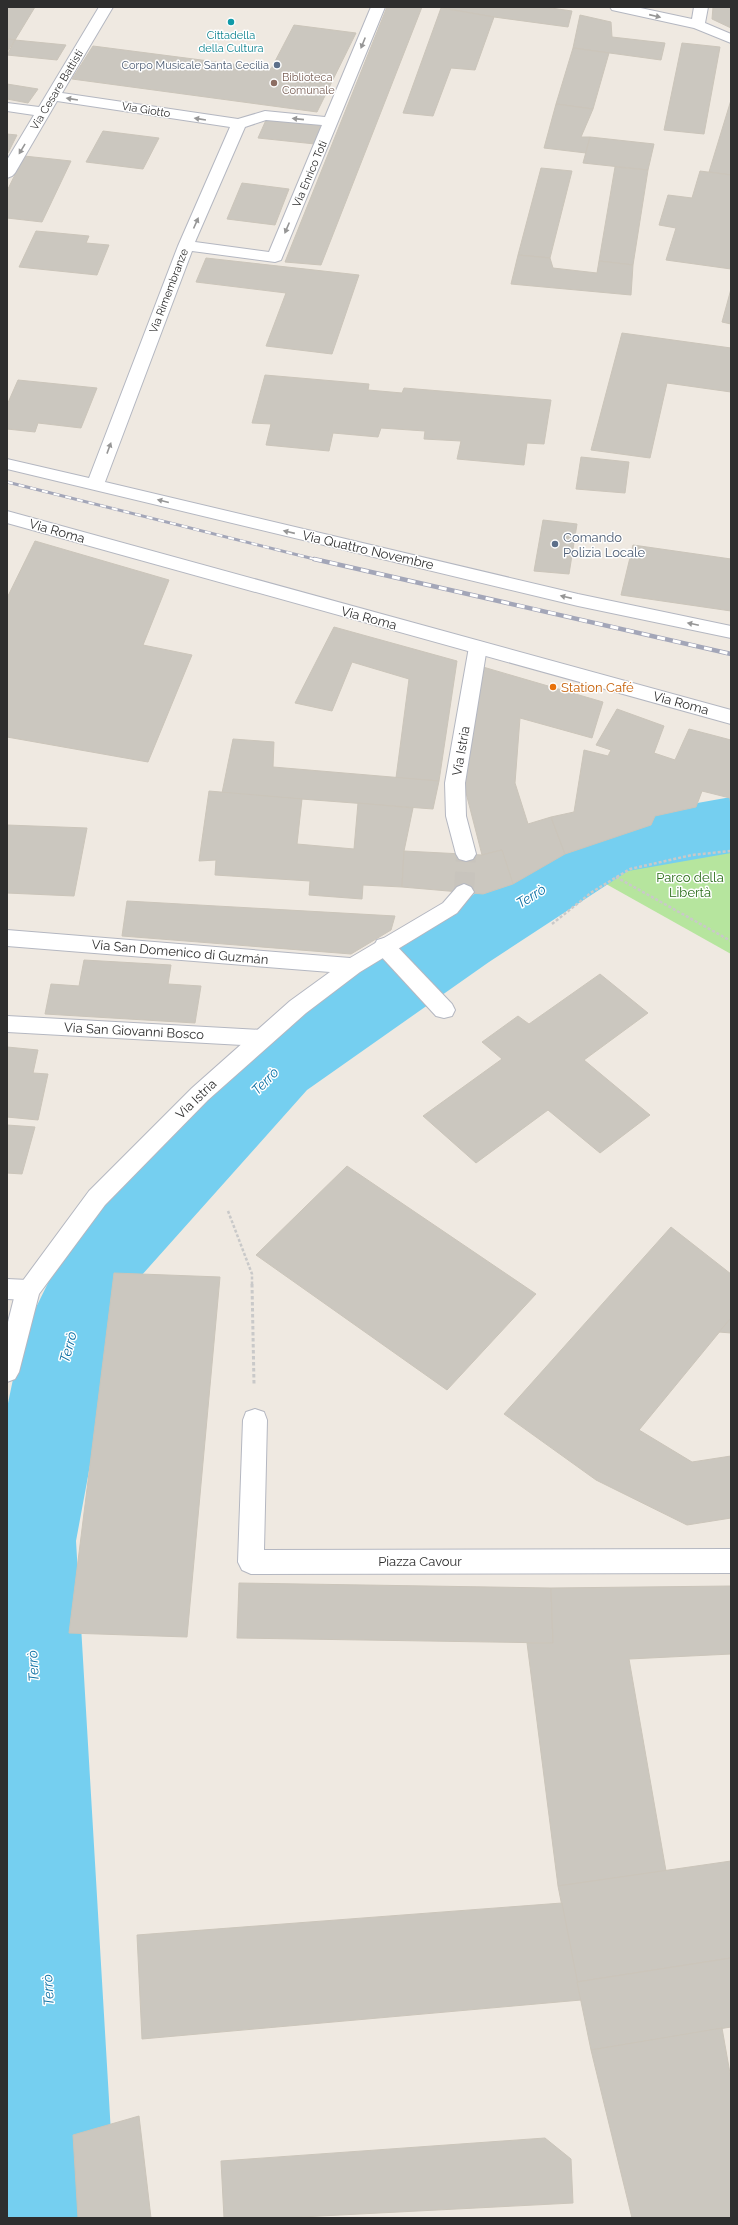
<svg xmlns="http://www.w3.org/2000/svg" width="738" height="2225" font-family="Raleway,sans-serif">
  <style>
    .green { fill: #b6e59e }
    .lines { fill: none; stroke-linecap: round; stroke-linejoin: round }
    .river { fill: #75cff0; fill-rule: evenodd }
    .building { fill: #cbc7bf; stroke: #cbc5ba }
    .minor-tunnel { stroke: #c8c4bd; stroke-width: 20; stroke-dasharray: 20 10; stroke-linecap: butt }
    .service-casing { stroke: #b4b7c1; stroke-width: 2 }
    .minor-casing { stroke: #b4b7c1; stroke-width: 2 }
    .tertiary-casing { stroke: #b4b7c1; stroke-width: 2 }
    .path-far1 { stroke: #c9c9c9; stroke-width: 2.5; stroke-dasharray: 3 2; stroke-linecap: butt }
    .path { stroke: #c9c9c9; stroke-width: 3; stroke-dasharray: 3.5 2.5; stroke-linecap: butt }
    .service { fill: #fff; fill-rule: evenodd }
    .minor { fill: #fff; fill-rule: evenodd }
    .tertiary { fill: #fff; fill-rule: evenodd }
    .rail-far1-casing { stroke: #a3a6b8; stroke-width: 3 }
    .rail-casing { stroke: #a3a6b8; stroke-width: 4.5 }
    .rail-far1 { stroke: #fff; stroke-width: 2; stroke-dasharray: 6; stroke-linecap: butt }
    .rail { stroke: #fff; stroke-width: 3; stroke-dasharray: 8; stroke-linecap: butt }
    .oneway { fill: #969696 }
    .culture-dot { fill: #0f9aa8; stroke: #fff; stroke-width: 1.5 }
    .service-dot { fill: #5c6f8a; stroke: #fff; stroke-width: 1.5 }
    .education-dot { fill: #8d6e63; stroke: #fff; stroke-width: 1.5 }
    .food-dot { fill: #e8710a; stroke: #fff; stroke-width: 1.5 }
    .labels { text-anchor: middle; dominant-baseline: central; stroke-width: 3; stroke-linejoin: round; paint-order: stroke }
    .far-culture-label { font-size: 11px; fill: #0d838f; stroke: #fff }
    .far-service-label { font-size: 11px; fill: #4e5e75; stroke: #fff; text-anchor: end }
    .far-education-label { font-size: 11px; fill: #785e54; stroke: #fff; text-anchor: start }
    .far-street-label { font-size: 11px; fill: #2e2e2e; stroke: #fff }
    .street-label { font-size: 13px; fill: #2e2e2e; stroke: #fff }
    .service-label { font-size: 13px; fill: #4e5e75; stroke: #fff; text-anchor: start }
    .food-label { font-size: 13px; fill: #c56008; stroke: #fff; text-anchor: start }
    .park-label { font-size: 13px; fill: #2c6e1b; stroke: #fff }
    .water-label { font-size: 14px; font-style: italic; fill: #0d6fa3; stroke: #fff }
  </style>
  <rect width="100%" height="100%" fill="#efe9e1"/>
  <path class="green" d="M 731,838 L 731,954 L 590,875 C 633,853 682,840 731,838 Z"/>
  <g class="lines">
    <path class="river" d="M 731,797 L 731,853 L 628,871 L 489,962 L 307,1090 L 141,1276 L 114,1336 L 76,1541 L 116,2218 L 7,2218 L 7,1408 L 22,1336 L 76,1226 L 247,1044 L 433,920 L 581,827 L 608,819 Z"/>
  </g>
  <g class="building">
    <path d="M 7,7 L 35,7 L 15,40 L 7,39 Z"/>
    <path d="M 387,7 L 422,7 L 321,265 L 285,262 Z"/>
    <path d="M 437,7 L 544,7 L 572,11 L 568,27 L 494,17 Z"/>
    <path d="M 713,7 L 731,7 L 731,28 L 712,19 Z"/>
    <path d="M 441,8 L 494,17 L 475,70 L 451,68 L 433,116 L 403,113 Z"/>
    <path d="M 580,15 L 611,22 L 612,37 L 665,43 L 661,60 L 573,48 Z"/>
    <path d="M 294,25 L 356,33 L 317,112 L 72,79 L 93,46 L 271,69 Z"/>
    <path d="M 7,39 L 15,40 L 7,52 Z"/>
    <path d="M 15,40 L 66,45 L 57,60 L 7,55 Z"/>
    <path d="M 682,43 L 720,47 L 704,134 L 664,130 Z"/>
    <path d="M 573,48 L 609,53 L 593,109 L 556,104 Z"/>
    <path d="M 7,84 L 38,89 L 28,103 L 7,99 Z"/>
    <path d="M 731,100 L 731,175 L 709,172 Z"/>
    <path d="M 556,104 L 593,109 L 581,137 L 590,137 L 586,153 L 544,148 Z"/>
    <path d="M 266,120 L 322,126 L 315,144 L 258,138 Z"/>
    <path d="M 103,131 L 159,138 L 143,169 L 86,162 Z"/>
    <path d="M 7,134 L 17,135 L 8,153 L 7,153 Z"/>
    <path d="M 590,137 L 654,144 L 648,170 L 583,163 Z"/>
    <path d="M 24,156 L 71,161 L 42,222 L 7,218 L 7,191 Z"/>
    <path d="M 615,167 L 648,170 L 633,265 L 599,261 Z"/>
    <path d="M 541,168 L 572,171 L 550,258 L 518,255 Z"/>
    <path d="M 700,171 L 731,175 L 731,269 L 666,260 L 676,228 L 659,225 L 668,195 L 692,198 Z"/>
    <path d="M 242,183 L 289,189 L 275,225 L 227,219 Z"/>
    <path d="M 36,231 L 89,236 L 86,243 L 109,245 L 97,275 L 19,267 Z"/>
    <path d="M 518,255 L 550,258 L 553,268 L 597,273 L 599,261 L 633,265 L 631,295 L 511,284 Z"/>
    <path d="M 206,258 L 359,275 L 332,354 L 266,346 L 286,293 L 196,282 Z"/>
    <path d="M 731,289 L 731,324 L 722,322 Z"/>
    <path d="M 622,333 L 731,348 L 731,392 L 667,383 L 650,458 L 591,450 Z"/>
    <path d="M 265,375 L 369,384 L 368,390 L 402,393 L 404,388 L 551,400 L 544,444 L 527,443 L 524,465 L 457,459 L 461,441 L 424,439 L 425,431 L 381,428 L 378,437 L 333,433 L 329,451 L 266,445 L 271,424 L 252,423 Z"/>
    <path d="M 18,380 L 97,388 L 81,428 L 38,423 L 35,432 L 7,429 L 7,405 Z"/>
    <path d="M 581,457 L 629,462 L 625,493 L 576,489 Z"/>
    <path d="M 543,520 L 577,524 L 569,574 L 534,571 Z"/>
    <path d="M 35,541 L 169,580 L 143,645 L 192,655 L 148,762 L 7,737 L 7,598 Z"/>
    <path d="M 633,545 L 731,559 L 731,611 L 621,595 Z"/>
    <path d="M 334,627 L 457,661 L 439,781 L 396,778 L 409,679 L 352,662 L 332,711 L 295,703 Z"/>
    <path d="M 483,667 L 603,702 L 592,738 L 520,718 L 515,783 L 528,824 L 551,817 L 565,854 L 513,884 L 502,850 L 482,855 L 464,785 Z"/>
    <path d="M 617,709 L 664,726 L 654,753 L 675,760 L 689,729 L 731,740 L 731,806 L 730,798 L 702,791 L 696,807 L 655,816 L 651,825 L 565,854 L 551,817 L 574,812 L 584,750 L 608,756 L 611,750 L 596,745 Z"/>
    <path d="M 233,739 L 274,742 L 273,767 L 439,781 L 433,809 L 222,793 Z"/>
    <path d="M 209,791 L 302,799 L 297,844 L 354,849 L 358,803 L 413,808 L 404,851 L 402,887 L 363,885 L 362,899 L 309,895 L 310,881 L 215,875 L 216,860 L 199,861 Z"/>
    <path d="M 7,825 L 87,828 L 74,896 L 7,893 Z"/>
    <path d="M 502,850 L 513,884 L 483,894 L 402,887 L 404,851 L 482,855 Z"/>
    <path d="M 127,901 L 395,916 L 391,930 L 351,954 L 122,936 Z"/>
    <path d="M 84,960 L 171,965 L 168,984 L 201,986 L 195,1023 L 45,1014 L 51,984 L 79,986 Z"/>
    <path d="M 600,974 L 648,1013 L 584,1060 L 650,1115 L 600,1153 L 548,1110 L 476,1163 L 423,1116 L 502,1059 L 482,1042 L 518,1016 L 529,1024 Z"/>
    <path d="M 7,1047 L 38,1050 L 33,1073 L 48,1074 L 38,1120 L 7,1117 Z"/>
    <path d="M 7,1125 L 35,1127 L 22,1174 L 7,1173 Z"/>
    <path d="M 347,1166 L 536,1294 L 447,1390 L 256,1255 Z"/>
    <path d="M 671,1227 L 731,1274 L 731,1318 L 639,1430 L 692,1462 L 731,1456 L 731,1518 L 687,1525 L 596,1480 L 504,1414 Z"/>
    <path d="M 114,1273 L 220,1277 L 187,1637 L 69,1633 Z"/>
    <path d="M 731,1318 L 731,1333 L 719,1332 Z"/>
    <path d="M 239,1583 L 551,1588 L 553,1643 L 237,1638 Z"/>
    <path d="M 731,1586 L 731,1654 L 629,1659 L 666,1871 L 558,1886 L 527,1643 L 553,1643 L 551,1588 Z"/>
    <path d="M 731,1861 L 731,1958 L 577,1982 L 558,1886 Z"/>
    <path d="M 562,1903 L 581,2000 L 142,2039 L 137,1935 Z"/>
    <path d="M 731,1958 L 731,2027 L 591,2050 L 577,1982 Z"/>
    <path d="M 722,2028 L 731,2079 L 731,2218 L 632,2218 L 591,2050 Z"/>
    <path d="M 139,2116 L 151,2218 L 78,2218 L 73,2135 Z"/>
    <path d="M 545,2138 L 571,2159 L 573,2203 L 282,2218 L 224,2218 L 221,2161 Z"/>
  </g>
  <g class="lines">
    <path class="minor-tunnel" d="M 464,892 L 466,854"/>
    <g class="service-casing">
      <g id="service">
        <path d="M 384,938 L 391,940 L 452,1004 L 455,1010 L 452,1016 L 444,1018 L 436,1016 L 377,952 L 374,946 L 377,940 Z"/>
        <path d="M 7,1016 L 262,1030 L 270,1032 L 273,1038 L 270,1044 L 262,1046 L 7,1032 Z"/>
        <path d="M 7,1279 L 28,1280 L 36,1283 L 40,1290 L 36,1297 L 28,1300 L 7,1299 Z"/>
      </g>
    </g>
    <g class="minor-casing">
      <g id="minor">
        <path d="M 99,7 L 113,7 L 62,93 L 238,119 L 265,111 L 325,117 L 371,7 L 385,7 L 281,260 L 275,262 L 192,251 L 105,482 L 578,594 L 731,626 L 731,638 L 578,606 L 7,469 L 7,459 L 89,478 L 178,246 L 230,127 L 57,101 L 15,173 L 12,176 L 7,178 L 7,160 L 34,115 L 7,111 L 7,103 L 39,107 ZM 266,120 L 322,125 L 269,252 L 195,242 L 245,127 Z"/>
        <path d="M 610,7 L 636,7 L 692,19 L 694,7 L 708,7 L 705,23 L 731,34 L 731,43 L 694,28 L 612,10 Z"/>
        <path d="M 478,641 L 485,643 L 487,647 L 465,783 L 466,816 L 476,854 L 473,859 L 466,861 L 459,859 L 456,854 L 446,816 L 445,783 L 469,647 L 471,643 Z"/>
        <path d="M 464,884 L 471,887 L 474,892 L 457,913 L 360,972 L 306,1013 L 208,1100 L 105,1205 L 39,1294 L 19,1372 L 15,1379 L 7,1382 L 7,1326 L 16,1290 L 89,1191 L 192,1088 L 290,1001 L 330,972 L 7,946 L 7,930 L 350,958 L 443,903 L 457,887 Z"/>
        <path d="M 255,1409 L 264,1412 L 267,1420 L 264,1550 L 731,1549 L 731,1573 L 251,1574 L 242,1570 L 238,1562 L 243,1420 L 246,1412 Z"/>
      </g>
    </g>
    <g class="tertiary-casing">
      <path id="tertiary" d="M 7,511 L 731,710 L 731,724 L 7,523 Z"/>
    </g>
    <g class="path-far1">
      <path d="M 616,877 L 731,941"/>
      <path d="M 552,924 L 592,892 L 630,869 L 692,855 L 731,851"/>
      <path d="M 228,1211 L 252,1274 L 252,1285"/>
    </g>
    <path class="path" d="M 252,1284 L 254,1384"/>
    <use href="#service" class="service"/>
    <use href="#minor" class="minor"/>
    <use href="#tertiary" class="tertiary"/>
    <g class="rail-far1-casing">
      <path id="rail-far1" d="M 7,482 L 318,560"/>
    </g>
    <g class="rail-casing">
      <path id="rail" d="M 314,559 L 731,654"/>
    </g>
    <use href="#rail-far1" class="rail-far1"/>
    <use href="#rail" class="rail"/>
  </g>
  <defs><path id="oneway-solid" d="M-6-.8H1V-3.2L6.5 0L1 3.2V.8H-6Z"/></defs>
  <g class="oneway">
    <use href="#oneway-solid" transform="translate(655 16) rotate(13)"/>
    <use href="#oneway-solid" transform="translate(363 43) rotate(112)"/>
    <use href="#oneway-solid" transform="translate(72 99) rotate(-171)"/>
    <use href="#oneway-solid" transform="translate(200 119) rotate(-171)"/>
    <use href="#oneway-solid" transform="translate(298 119) rotate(-174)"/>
    <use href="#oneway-solid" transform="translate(22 149) rotate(121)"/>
    <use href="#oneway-solid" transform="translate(196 223) rotate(-66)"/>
    <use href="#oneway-solid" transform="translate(287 228) rotate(113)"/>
    <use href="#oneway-solid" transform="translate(109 448) rotate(-70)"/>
    <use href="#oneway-solid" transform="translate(163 501) rotate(-166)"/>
    <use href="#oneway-solid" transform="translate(289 532) rotate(-167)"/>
    <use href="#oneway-solid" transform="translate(566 597) rotate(-167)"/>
    <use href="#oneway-solid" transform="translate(693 624) rotate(-168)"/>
  </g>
  <circle class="culture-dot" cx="231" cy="22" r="4"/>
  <g class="service-dot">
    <circle cx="277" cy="65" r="4"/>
    <circle cx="555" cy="544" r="4"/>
  </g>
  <circle class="education-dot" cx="274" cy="83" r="4"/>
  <circle class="food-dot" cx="553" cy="687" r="4"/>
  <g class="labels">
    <g class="far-culture-label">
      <text x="231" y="35">Cittadella<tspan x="231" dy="13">della Cultura</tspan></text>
    </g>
    <g class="far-service-label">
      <text x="269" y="65">Corpo Musicale Santa Cecilia</text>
    </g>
    <g class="far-education-label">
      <text x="282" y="77">Biblioteca<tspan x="282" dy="13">Comunale</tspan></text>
    </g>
    <g class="far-street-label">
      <text transform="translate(57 90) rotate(-59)">Via Cesare Battisti</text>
      <text transform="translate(146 110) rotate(9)">Via Giotto</text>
      <text transform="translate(310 174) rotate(-67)">Via Enrico Toti</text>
      <text transform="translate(169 291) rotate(-69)">Via Rimembranze</text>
    </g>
    <g class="street-label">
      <text transform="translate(57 531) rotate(16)">Via Roma</text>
      <text transform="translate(368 550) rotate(13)">Via Quattro Novembre</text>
      <text transform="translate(369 618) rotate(15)">Via Roma</text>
      <text transform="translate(681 703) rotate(15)">Via Roma</text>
      <text transform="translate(461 751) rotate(-80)">Via Istria</text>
      <text transform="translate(180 952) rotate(5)">Via San Domenico di Guzmán</text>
      <text transform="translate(134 1031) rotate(3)">Via San Giovanni Bosco</text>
      <text transform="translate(196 1099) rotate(-44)">Via Istria</text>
      <text x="420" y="1561">Piazza Cavour</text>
    </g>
    <g class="service-label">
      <text x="563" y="537">Comando<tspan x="563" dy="15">Polizia Locale</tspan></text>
    </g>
    <g class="food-label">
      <text x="561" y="687">Station Café</text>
    </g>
    <g class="park-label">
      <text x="690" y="877">Parco della<tspan x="690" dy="15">Libertà</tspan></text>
    </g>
    <g class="water-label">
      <text transform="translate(531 896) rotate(-32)">Terrò</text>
      <text transform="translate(265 1081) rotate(-46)">Terrò</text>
      <text transform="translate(68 1347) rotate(-75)">Terrò</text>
      <text transform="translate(33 1666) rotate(-93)">Terrò</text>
      <text transform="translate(48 1990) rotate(-93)">Terrò</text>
    </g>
  </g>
  <rect width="738" height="2225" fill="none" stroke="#2e2e2e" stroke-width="16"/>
</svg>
